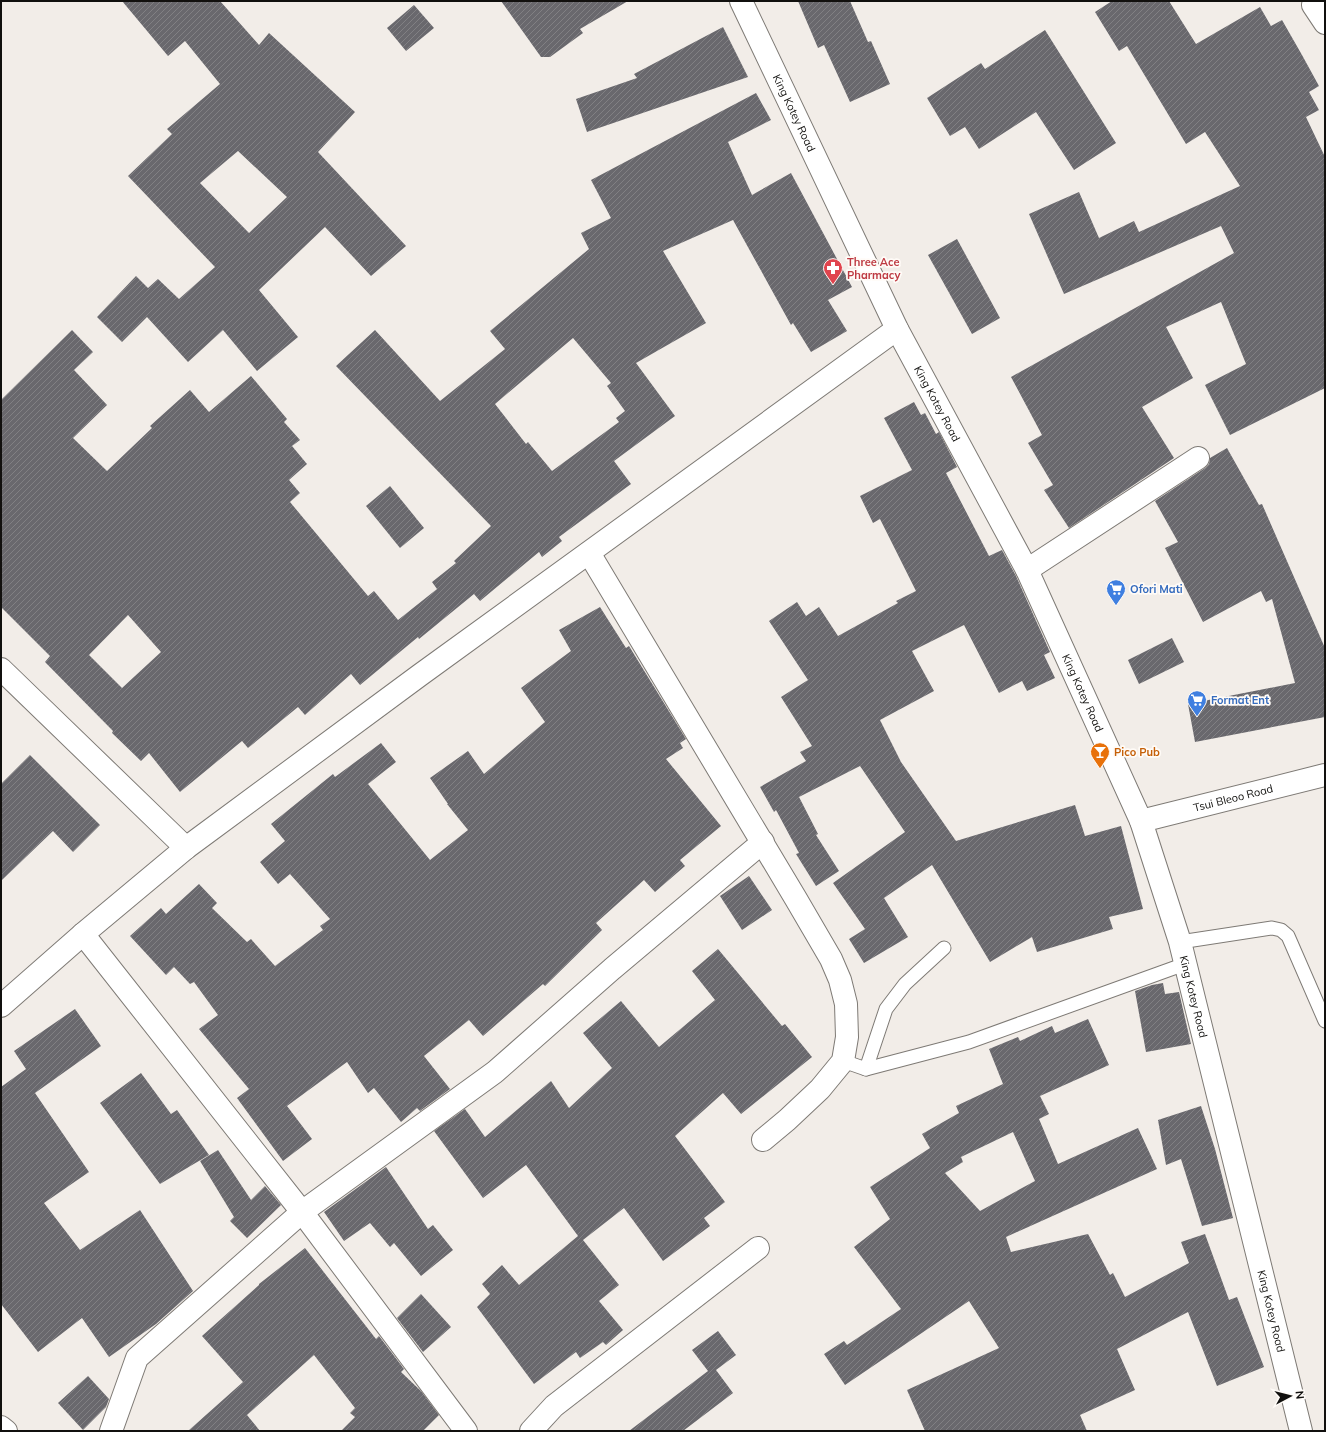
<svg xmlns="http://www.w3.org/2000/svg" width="1326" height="1432" font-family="Mulish,sans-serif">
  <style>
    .building { fill: url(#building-hatch); fill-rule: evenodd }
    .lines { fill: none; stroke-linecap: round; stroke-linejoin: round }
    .service-casing { stroke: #7e7a75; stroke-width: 15 }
    .minor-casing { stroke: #7e7a75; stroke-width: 24 }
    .tertiary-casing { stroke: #7e7a75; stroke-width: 24 }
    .service { stroke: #fff; stroke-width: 13 }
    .minor { stroke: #fff; stroke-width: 22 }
    .tertiary { stroke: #fff; stroke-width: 22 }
    .labels { text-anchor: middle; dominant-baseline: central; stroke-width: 3.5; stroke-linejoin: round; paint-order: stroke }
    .street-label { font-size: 11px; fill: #11100e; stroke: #fffbf7 }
    .health-label { font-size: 11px; font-weight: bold; fill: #be3a42; stroke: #fffbf7; text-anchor: start }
    .shop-label { font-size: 11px; font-weight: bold; fill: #366cbe; stroke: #fffbf7; text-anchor: start }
    .food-label { font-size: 11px; font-weight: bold; fill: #c56008; stroke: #fffbf7; text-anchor: start }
  </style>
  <defs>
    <pattern id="building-hatch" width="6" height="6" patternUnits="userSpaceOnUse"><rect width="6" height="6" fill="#69686d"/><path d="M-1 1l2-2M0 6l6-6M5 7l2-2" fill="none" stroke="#818083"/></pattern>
  </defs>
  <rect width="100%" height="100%" fill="#f2ede8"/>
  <g class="building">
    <path d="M 122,1 L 220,1 L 259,45 L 269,33 L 355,112 L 318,152 L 406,246 L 371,276 L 325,227 L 259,290 L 298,337 L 257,371 L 223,330 L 188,362 L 147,317 L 122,342 L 97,317 L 136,276 L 148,288 L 158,279 L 179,299 L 215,267 L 128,176 L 172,134 L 167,129 L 220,84 L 185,41 L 168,56 ZM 238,151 L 287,197 L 249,233 L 200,183 Z"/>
    <path d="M 501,1 L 628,1 L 580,29 L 583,33 L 550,57 L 541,57 Z"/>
    <path d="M 798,1 L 850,1 L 868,42 L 871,41 L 890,84 L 850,102 L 824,45 L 818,48 Z"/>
    <path d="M 1112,1 L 1169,1 L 1196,44 L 1260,7 L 1271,26 L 1282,20 L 1302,55 L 1319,86 L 1309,92 L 1319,110 L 1306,117 L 1325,157 L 1325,388 L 1230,435 L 1205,385 L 1246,364 L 1221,302 L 1166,327 L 1193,378 L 1142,407 L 1174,458 L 1069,528 L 1044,490 L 1053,485 L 1028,443 L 1042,435 L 1011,377 L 1234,253 L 1221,226 L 1064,294 L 1029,214 L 1079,192 L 1099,238 L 1134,221 L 1139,232 L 1240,186 L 1205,132 L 1186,144 L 1127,46 L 1119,51 L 1095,12 Z"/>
    <path d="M 414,5 L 434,28 L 406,51 L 387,28 Z"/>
    <path d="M 723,27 L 748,77 L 587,132 L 576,99 L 637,78 L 634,74 Z"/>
    <path d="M 1045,30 L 1116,143 L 1074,170 L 1036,112 L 979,149 L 965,127 L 950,136 L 927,98 L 981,63 L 985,69 Z"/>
    <path d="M 756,93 L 771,120 L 728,142 L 752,195 L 791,173 L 852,287 L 828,300 L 847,331 L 811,352 L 793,323 L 791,325 L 733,220 L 663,251 L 706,323 L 636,363 L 675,416 L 614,461 L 631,484 L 559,537 L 562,541 L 542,557 L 539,552 L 480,601 L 474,594 L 419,639 L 418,637 L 360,685 L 351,674 L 305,715 L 298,707 L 248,748 L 242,741 L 180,792 L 149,753 L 141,761 L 112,733 L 113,731 L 45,662 L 50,656 L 1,607 L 1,400 L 72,330 L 93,352 L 74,370 L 107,405 L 73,438 L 107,471 L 152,428 L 150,426 L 190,390 L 209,412 L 251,376 L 287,419 L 284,422 L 300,440 L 292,446 L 307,464 L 289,480 L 300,493 L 290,502 L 368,596 L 374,591 L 398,620 L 437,589 L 432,582 L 456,563 L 454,561 L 491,526 L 336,366 L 375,330 L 440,401 L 505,349 L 490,331 L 589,249 L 581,233 L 611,218 L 591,180 ZM 573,338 L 611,383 L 607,386 L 625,411 L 616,418 L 619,422 L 552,471 L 528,442 L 526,444 L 495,404 ZM 128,615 L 161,652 L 122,688 L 89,655 Z"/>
    <path d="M 957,239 L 1000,318 L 972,334 L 928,255 Z"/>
    <path d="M 914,402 L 921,415 L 925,413 L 936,434 L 939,432 L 957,467 L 946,473 L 989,556 L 1002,550 L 1016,576 L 1050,652 L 1044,655 L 1055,678 L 1027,691 L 1022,681 L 999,693 L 964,625 L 912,651 L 934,691 L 880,720 L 901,762 L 956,841 L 1075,805 L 1085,836 L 1121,826 L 1143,909 L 1109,917 L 1113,929 L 1037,952 L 1032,937 L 990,962 L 932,865 L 884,898 L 908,937 L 864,963 L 849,939 L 865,929 L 833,883 L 905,832 L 860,766 L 799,797 L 818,834 L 816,835 L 839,871 L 816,886 L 796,854 L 799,853 L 776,810 L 774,812 L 760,787 L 806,761 L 800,752 L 812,746 L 781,697 L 808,680 L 769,621 L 797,602 L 806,616 L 819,607 L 838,636 L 898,603 L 896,601 L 916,591 L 880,519 L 873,523 L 860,496 L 912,470 L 884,418 Z"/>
    <path d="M 1227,448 L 1259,505 L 1262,504 L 1325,648 L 1325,717 L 1195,742 L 1188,704 L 1295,683 L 1272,599 L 1266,602 L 1261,591 L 1203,622 L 1165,548 L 1178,542 L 1155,501 L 1205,468 L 1209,464 L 1210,458 Z"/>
    <path d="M 390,486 L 424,528 L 400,548 L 366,506 Z"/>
    <path d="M 600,607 L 626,648 L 629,646 L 686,739 L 680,743 L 683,748 L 666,759 L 721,826 L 680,860 L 685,866 L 655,892 L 644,880 L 596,923 L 602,930 L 545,986 L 543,984 L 483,1036 L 469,1020 L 424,1056 L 450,1089 L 420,1111 L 417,1108 L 401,1122 L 374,1088 L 368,1093 L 347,1062 L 287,1106 L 312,1139 L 283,1161 L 237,1098 L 249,1089 L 199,1029 L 218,1015 L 194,982 L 190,984 L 174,967 L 166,975 L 130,936 L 161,908 L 166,914 L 199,884 L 217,903 L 212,908 L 247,942 L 251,939 L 275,966 L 323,930 L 320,926 L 330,919 L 290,874 L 278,884 L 260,862 L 285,841 L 271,824 L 333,774 L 335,777 L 381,743 L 396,762 L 368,784 L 430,860 L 468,830 L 447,804 L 448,804 L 430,778 L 468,751 L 484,774 L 545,722 L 521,688 L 571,651 L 559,630 Z"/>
    <path d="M 1172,638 L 1184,662 L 1139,684 L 1128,660 Z"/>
    <path d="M 30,755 L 100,825 L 73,852 L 53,831 L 1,881 L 1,784 Z"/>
    <path d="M 749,876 L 772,910 L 742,930 L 720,896 Z"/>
    <path d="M 718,949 L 782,1026 L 785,1024 L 812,1057 L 741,1114 L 723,1093 L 675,1136 L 725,1202 L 704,1218 L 710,1226 L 663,1261 L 624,1208 L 583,1240 L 619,1285 L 599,1301 L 623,1330 L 606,1345 L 603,1342 L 580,1358 L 576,1352 L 534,1384 L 477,1307 L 490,1294 L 482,1284 L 502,1265 L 519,1285 L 578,1236 L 526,1165 L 483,1198 L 434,1131 L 465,1109 L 485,1137 L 551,1081 L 569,1108 L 612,1068 L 583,1033 L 621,1001 L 659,1047 L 715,1000 L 692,971 Z"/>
    <path d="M 1163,983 L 1165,994 L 1179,992 L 1191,1044 L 1146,1052 L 1135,991 L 1152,985 Z"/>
    <path d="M 75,1009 L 101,1046 L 35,1093 L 89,1172 L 44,1203 L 80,1250 L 140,1210 L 193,1291 L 156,1324 L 109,1357 L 82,1318 L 38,1352 L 1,1304 L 1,1087 L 26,1069 L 14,1051 Z"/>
    <path d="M 1088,1019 L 1109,1065 L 1040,1096 L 1049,1114 L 1039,1119 L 1058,1164 L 1138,1128 L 1157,1169 L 1006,1237 L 1011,1252 L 1088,1234 L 1110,1275 L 1113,1273 L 1125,1297 L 1189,1263 L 1181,1242 L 1205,1234 L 1229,1300 L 1237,1297 L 1264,1367 L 1217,1386 L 1188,1312 L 1117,1349 L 1135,1390 L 1080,1415 L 1087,1431 L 925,1431 L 907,1390 L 999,1348 L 969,1301 L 845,1385 L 824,1354 L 844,1341 L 847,1345 L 901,1309 L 854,1247 L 890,1219 L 870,1187 L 930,1148 L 922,1134 L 959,1113 L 956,1106 L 1003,1084 L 989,1049 L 1018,1037 L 1020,1041 L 1052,1026 L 1055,1033 ZM 1013,1132 L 1035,1181 L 980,1211 L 945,1173 L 963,1162 L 961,1157 Z"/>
    <path d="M 141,1073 L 171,1114 L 177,1110 L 209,1155 L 160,1184 L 100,1103 Z"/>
    <path d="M 1201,1106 L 1215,1149 L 1233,1218 L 1202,1226 L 1181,1159 L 1166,1165 L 1158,1120 Z"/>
    <path d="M 218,1150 L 251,1200 L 265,1186 L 281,1205 L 247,1238 L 230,1221 L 234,1217 L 200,1161 Z"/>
    <path d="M 386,1167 L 428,1229 L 433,1225 L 453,1250 L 421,1276 L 394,1243 L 390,1247 L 370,1223 L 344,1241 L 324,1212 Z"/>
    <path d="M 305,1248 L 376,1339 L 379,1336 L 404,1369 L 401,1372 L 421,1391 L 439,1415 L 423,1431 L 341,1431 L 355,1417 L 350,1413 L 355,1408 L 314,1355 L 247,1415 L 260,1431 L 188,1431 L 243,1382 L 202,1336 L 259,1285 L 259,1284 Z"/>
    <path d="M 421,1294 L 451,1327 L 423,1352 L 397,1318 Z"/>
    <path d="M 718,1331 L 736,1355 L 716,1370 L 733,1393 L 683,1431 L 629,1431 L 708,1371 L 692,1350 Z"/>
    <path d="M 88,1376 L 109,1399 L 106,1407 L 83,1430 L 58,1403 Z"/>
  </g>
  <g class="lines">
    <g class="service-casing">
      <g id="service">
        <path d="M 1180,942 L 1272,928 L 1281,930 L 1288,936 L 1325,1021"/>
        <path d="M 843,1061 L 866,1069 L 969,1042 L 1185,964"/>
        <path d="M 866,1069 L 886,1009 L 905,984 L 944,948"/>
      </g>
    </g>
    <g class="minor-casing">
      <g id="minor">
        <path d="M 1313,5 L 1325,23"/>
        <path d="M 589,553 L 796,899 L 831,959 L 840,980 L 846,1004 L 847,1037 L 843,1061 L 820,1089 L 787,1120 L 763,1140"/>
        <path d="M 1027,570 L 1198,458"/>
        <path d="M 1,669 L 186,848"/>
        <path id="s1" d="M 1141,821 L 1325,775"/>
        <path d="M 83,934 L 302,1212 L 466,1431"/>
        <path d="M 1,1006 L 83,934 L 186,848 L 420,675 L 897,329"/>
        <path d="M 1,1427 L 6,1431"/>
        <path d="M 111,1431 L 137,1358 L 302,1212 L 495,1072 L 612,969 L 763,842"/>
        <path d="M 531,1431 L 554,1406 L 758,1248"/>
      </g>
    </g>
    <g class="tertiary-casing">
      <g id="tertiary">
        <path id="s2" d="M 741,1 L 897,329 L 1027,570 L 1141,821 L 1180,942 L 1301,1431"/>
      </g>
    </g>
    <use href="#service" class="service"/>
    <use href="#minor" class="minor"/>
    <use href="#tertiary" class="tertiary"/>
  </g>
  <defs>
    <g id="pharmacy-pin" transform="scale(1)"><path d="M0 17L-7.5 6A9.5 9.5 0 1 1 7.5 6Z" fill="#e0444e" stroke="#fffbf7"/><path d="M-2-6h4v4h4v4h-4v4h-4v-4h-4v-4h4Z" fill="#fff"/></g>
    <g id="supermarket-pin" transform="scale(1)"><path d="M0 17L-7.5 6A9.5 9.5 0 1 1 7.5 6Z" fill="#3f7fe0" stroke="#fffbf7"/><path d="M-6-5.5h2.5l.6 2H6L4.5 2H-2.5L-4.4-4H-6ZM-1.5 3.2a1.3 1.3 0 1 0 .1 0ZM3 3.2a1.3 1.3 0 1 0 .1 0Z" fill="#fff"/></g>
    <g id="bar-pin" transform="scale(1)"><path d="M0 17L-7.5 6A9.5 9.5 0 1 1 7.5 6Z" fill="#e8710a" stroke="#fffbf7"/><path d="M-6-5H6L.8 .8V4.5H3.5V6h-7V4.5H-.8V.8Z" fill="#fff"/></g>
  </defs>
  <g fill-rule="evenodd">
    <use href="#pharmacy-pin" x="833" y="268"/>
    <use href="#supermarket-pin" x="1116" y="589"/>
    <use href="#supermarket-pin" x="1197" y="700"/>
    <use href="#bar-pin" x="1100" y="752"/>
  </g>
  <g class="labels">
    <g class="street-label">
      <text stroke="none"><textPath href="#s2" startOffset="124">King Kotey Road</textPath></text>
      <text stroke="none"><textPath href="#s2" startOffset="448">King Kotey Road</textPath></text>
      <text stroke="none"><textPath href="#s2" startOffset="772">King Kotey Road</textPath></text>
      <text stroke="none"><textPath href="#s1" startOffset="95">Tsui Bleoo Road</textPath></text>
      <text stroke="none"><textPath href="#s2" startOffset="1096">King Kotey Road</textPath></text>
      <text stroke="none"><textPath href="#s2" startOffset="1420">King Kotey Road</textPath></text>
    </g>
    <g class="health-label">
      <text x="847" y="262">Three Ace<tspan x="847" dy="13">Pharmacy</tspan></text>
    </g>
    <g class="shop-label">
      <text x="1130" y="589">Ofori Mati</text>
      <text x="1211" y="700">Format Ent</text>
    </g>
    <g class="food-label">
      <text x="1114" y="752">Pico Pub</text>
    </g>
  </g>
  <rect width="1326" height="1432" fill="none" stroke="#11100e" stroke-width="4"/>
  <g transform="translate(1290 1396) rotate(83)" stroke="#fffbf7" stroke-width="3" paint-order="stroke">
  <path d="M0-3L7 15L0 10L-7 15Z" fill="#11100e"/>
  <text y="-6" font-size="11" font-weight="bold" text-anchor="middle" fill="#11100e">N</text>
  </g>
</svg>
